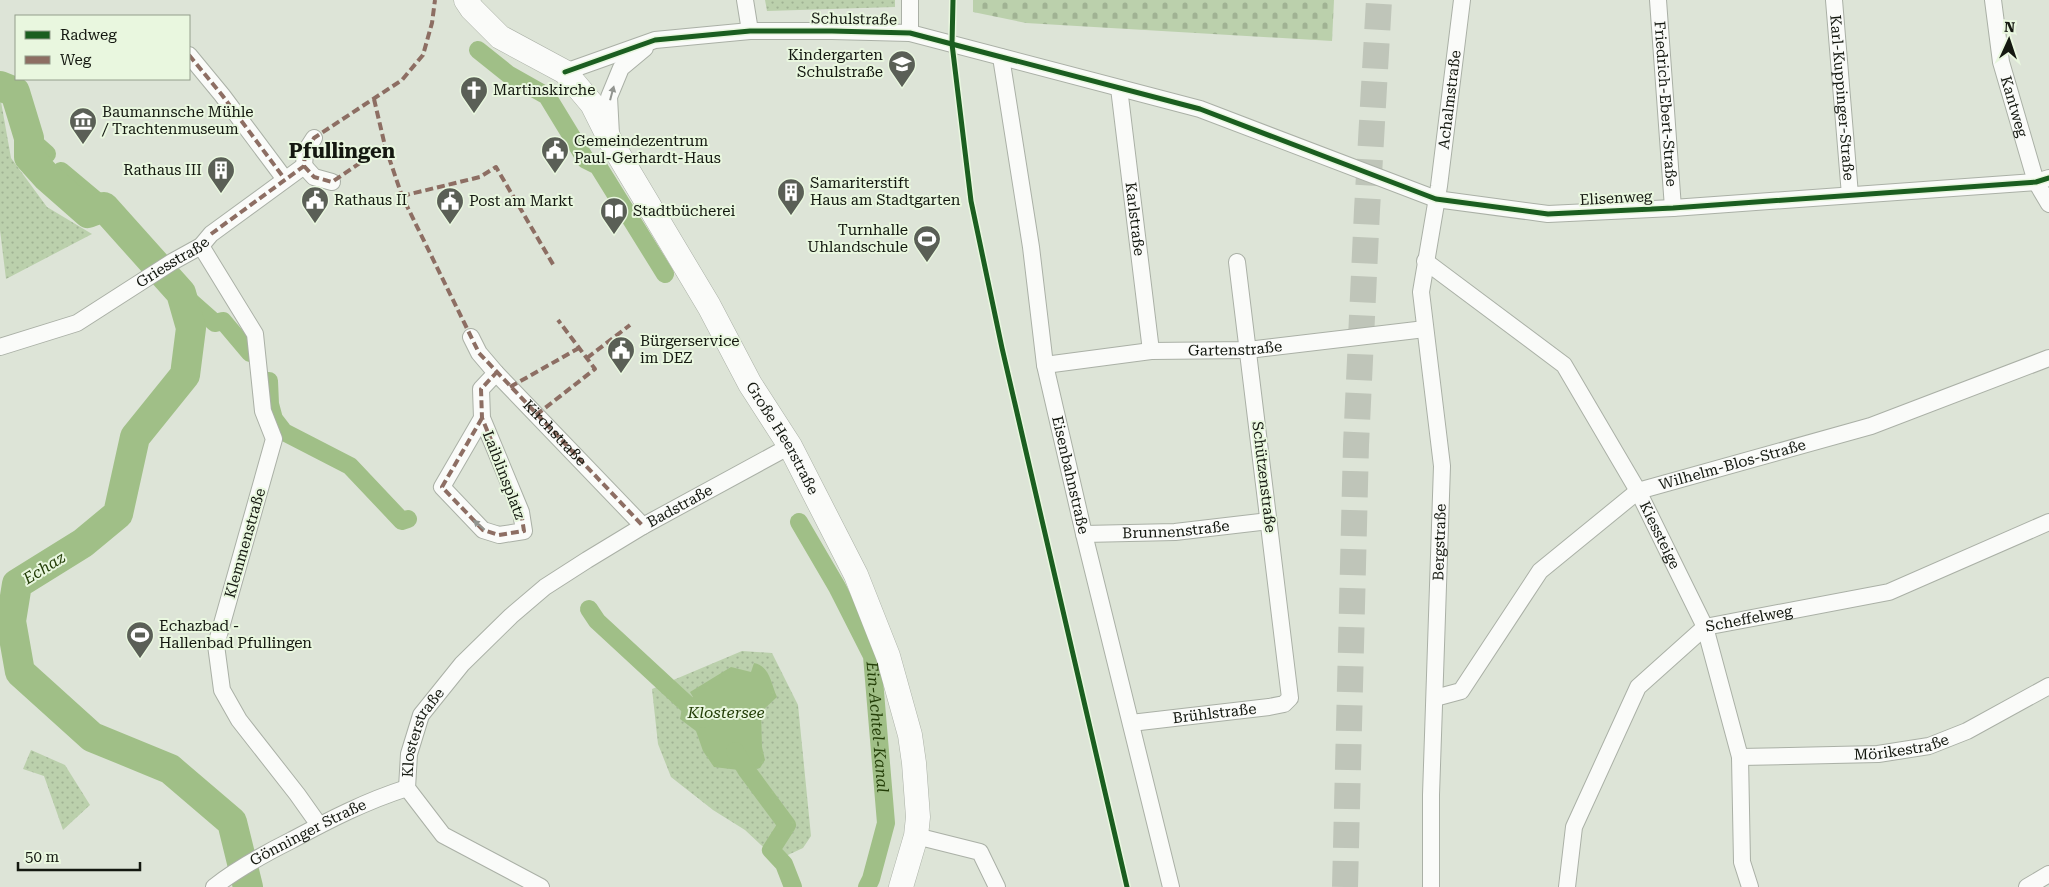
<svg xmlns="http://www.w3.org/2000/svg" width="2049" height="887" font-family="'Roboto Serif',serif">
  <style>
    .cemetery { fill: url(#cemetery-stones) }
    .park { fill: url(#park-dots) }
    .water { fill: #a0bf87 }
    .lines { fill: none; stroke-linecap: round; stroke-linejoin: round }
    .stream { stroke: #a0bf87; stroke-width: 5 }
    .canal { stroke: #a0bf87; stroke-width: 18 }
    .river { stroke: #a0bf87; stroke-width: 30 }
    .primary-tunnel { stroke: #bfc5b9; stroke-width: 26; stroke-dasharray: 26 13; stroke-linecap: butt }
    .minor-casing { stroke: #aab0a6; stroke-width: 18 }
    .secondary-casing { stroke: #aab0a6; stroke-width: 25 }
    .minor { stroke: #fafbf9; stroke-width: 16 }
    .secondary { stroke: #fafbf9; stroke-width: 24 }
    .quiet { stroke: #8d6e63; stroke-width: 4; stroke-dasharray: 8 4; stroke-linecap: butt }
    .cycleway-casing { stroke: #e9f7df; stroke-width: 8 }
    .cycleway { stroke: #1b5e20; stroke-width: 5 }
    .oneway { fill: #929590 }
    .labels { text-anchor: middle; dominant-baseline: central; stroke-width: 4; stroke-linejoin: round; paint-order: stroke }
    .street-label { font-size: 15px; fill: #141810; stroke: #e9f7df }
    .poi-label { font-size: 15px; fill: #141810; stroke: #e9f7df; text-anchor: start }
    .water-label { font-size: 16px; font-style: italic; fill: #243e08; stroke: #e9f7df }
    .district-label { font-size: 20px; font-weight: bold; fill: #141810; stroke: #e9f7df }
  </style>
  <defs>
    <pattern id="cemetery-stones" width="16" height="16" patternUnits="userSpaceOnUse" patternTransform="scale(1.25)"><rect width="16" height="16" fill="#bbd0ac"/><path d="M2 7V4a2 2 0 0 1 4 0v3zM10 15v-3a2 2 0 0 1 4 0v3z" fill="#a0b293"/></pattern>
    <pattern id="park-dots" width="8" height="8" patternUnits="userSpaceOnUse" patternTransform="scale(1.25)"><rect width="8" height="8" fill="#bbd0ac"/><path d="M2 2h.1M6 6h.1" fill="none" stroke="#a0b293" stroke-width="1.8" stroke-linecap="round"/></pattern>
  </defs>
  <rect width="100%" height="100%" fill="#dde4d7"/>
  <path class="cemetery" d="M 973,0 L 1334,0 L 1332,41 L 1026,23 L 973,12 Z"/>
  <g class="park">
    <path d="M 765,0 L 895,0 L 895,7 L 767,11 Z"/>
    <path d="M 0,96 L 11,158 L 47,207 L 92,234 L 6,279 L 0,230 Z"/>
    <path d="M 742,651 L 772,653 L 798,705 L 811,836 L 803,848 L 777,860 L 745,830 L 713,810 L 671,777 L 658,744 L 652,689 Z"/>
    <path d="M 31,750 L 65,765 L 90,805 L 63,830 L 44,776 L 23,769 Z"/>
  </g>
  <path class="water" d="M 754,663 C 770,666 771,684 777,697 L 761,712 L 762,747 L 765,760 L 760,768 L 747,771 L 714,767 L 703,751 L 696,731 L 680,719 L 682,708 L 693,697 L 690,692 L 731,667 L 751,672 Z"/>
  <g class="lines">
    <path class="stream" d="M 0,91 L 15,92"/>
    <g class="canal">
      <path d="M 478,50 L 508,74 L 547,96 L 586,160 L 598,166 L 665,274"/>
      <path d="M 29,138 L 47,154"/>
      <path d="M 61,171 L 104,207"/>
      <path d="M 181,293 L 215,323 L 223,321 L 250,353"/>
      <path d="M 269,381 L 270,404 L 274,419 L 284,432 L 350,466 L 402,521 L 408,519"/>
      <path id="s1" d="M 799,522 L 837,587 L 872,656 L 886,823 L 871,879 L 867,887"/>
      <path d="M 589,609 L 597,621 L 703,719"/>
      <path d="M 735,751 L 747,771 L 787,825 L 771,850 L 784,864 L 793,887"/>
    </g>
    <path class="river" d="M 0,86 L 15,92 L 29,138 L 29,157 L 47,177 L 88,213 L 104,207 L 181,293 L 191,328 L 185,375 L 135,437 L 118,514 L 83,543 L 17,584 L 11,621 L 20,672 L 92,737 L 170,769 L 232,822 L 248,887"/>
    <path class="primary-tunnel" d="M 1345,887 L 1356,445 L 1367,210 L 1379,0"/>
    <g class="minor-casing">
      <g id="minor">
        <path d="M 745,0 L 750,31"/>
        <path d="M 910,0 L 910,33"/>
        <path id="s2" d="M 1658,0 L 1673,208"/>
        <path id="s3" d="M 1834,0 L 1850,195"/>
        <path id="s4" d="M 1993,0 L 2001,62 L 2036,182 L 2049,204"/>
        <path d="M 189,55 L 222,95 L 284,178"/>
        <path id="s5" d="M 1001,57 L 1031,247 L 1045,365 L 1084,534 L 1171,887"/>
        <path d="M 565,72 L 655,40 L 750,31 L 832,31 L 910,33 L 1200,109 L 1436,199 L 1548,214 L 1673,208 L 2036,182 L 2049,178"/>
        <path id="s6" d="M 1119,88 L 1151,351"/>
        <path d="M 611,135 L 609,97 L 621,68 L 645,48"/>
        <path d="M 304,166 L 314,177 L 332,182"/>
        <path d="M 201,246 L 255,334 L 263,411 L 274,439 L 216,645 L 222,690 L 239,720 L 297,794 L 319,825"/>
        <path id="s7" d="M 1425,261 L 1564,365 L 1638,491 L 1705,627 L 1740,757 L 1742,862 L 1750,887"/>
        <path d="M 471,337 L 479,353 L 496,373 L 643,526"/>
        <path id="s8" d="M 0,347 L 77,323 L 172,262 L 201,246 L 211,234 L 304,166 L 305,152 L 314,138"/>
        <path id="s9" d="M 1045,365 L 1151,351 L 1248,350 L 1425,329"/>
        <path d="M 482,418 L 442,487 L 483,530 L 499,535 L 524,531 L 521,512 L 482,418 L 481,389 L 496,373"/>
        <path id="s10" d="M 1084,534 L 1175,532 L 1269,521"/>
        <path id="s11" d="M 1435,698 L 1461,691 L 1540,571 L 1638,491 L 1871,426 L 2049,358"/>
        <path id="s12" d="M 1131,723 L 1269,707 L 1284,704 L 1290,698 L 1237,262"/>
        <path id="s13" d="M 1740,757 L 1878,754 L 1929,746 L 1967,731 L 2049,686"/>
        <path d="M 916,836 L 980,852 L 997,887"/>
        <path id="s14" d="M 214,887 C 238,868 264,854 292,840 C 329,820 366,801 407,788"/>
        <path id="s15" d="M 541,887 L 443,835 L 407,788 L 409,754 L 421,715 L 462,664 L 511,616 L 545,587 L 587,560 L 643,526 L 790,446"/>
        <path id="s16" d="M 1431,887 L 1431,795 L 1442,466 L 1421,292 L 1439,186 L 1462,0"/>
        <path id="s17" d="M 1567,887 L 1574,827 L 1638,687 L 1705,627 L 1889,592 L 2049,522"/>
        <path d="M 2027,887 L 2049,874"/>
      </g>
    </g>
    <g class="secondary-casing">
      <g id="secondary">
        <path id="s18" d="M 466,0 L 472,9 L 500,37 L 565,72 L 592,104 L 611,142 L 709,306 L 750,384 L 790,446 L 856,575 L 888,656 L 910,735 L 914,763 L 918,817 L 916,836 L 901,887"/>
      </g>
    </g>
    <use href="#minor" class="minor"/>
    <use href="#secondary" class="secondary"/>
    <g class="quiet">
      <path d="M 189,55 L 222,95 L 284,178"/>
      <path id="s19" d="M 374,99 L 385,146 L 402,196 L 479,353 L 643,526"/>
      <path d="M 304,166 L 314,177 L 332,182 L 385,146"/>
      <path d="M 402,196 L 480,177 L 496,167 L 554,266"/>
      <path d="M 211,234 L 304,166 L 305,152 L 314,138 L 402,80 L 423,55 L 432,23 L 435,0"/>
      <path d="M 587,358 L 630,325"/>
      <path d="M 510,387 L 579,348"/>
      <path d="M 536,415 L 595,369 L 558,320"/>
      <path d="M 482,418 L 442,487 L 483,530 L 499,535 L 524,531 L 521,512 L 482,418 L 481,389 L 496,373"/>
    </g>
    <g class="cycleway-casing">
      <g id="cycleway">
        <path d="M 953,0 L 952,44 L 971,201 L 1002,348 L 1127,887"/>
        <path d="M 565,72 L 655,40 L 750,31 L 832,31 L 910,33 L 1200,109 L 1436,199 L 1548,214 L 1673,208 L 2036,182 L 2049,178"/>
      </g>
    </g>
    <use href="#cycleway" class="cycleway"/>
  </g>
  <defs><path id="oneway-solid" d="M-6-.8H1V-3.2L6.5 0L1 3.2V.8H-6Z" transform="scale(1.25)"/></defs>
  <g class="oneway">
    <use href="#oneway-solid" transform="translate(612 93) rotate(-75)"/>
    <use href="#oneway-solid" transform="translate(479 525) rotate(-140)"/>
  </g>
  <defs>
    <g id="school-pin" transform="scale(1.4375)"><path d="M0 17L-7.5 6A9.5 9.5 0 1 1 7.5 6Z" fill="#5a5f56" stroke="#e9f7df"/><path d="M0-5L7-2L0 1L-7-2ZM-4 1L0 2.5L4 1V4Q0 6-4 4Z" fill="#fff"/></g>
    <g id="church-pin" transform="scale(1.4375)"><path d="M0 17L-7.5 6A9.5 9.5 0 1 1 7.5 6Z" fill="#5a5f56" stroke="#e9f7df"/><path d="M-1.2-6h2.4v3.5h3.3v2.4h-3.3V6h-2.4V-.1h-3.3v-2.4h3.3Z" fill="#fff"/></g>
    <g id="museum-pin" transform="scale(1.4375)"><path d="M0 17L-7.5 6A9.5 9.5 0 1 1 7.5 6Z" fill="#5a5f56" stroke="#e9f7df"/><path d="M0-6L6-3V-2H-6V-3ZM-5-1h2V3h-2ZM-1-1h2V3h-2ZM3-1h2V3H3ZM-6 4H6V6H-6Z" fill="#fff"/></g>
    <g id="civic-pin" transform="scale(1.4375)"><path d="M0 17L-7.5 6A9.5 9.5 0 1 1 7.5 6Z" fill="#5a5f56" stroke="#e9f7df"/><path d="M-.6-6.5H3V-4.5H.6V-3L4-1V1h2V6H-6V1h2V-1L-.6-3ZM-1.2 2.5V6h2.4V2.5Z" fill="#fff"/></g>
    <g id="building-pin" transform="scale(1.4375)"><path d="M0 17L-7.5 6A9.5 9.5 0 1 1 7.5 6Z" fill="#5a5f56" stroke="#e9f7df"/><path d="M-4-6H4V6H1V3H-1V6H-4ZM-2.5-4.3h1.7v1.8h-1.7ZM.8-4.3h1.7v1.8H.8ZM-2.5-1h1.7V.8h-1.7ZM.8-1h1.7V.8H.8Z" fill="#fff"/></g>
    <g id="library-pin" transform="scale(1.4375)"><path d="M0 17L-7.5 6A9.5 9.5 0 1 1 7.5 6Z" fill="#5a5f56" stroke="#e9f7df"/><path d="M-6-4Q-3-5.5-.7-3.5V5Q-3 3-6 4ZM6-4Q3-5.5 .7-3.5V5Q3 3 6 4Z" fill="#fff"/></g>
    <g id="stadium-pin" transform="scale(1.4375)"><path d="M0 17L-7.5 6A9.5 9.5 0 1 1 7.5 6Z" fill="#5a5f56" stroke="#e9f7df"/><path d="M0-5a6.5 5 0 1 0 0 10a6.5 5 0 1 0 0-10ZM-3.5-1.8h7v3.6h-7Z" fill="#fff"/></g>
  </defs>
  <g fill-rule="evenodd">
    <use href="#school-pin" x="902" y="64"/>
    <use href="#church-pin" x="474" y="90"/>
    <use href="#museum-pin" x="83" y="121"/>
    <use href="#civic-pin" x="555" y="150"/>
    <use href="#building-pin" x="221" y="170"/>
    <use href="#building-pin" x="791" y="192"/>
    <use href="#civic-pin" x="315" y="200"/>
    <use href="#civic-pin" x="450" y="201"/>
    <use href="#library-pin" x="614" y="211"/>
    <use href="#stadium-pin" x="927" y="239"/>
    <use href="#civic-pin" x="621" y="350"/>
    <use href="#stadium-pin" x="140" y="635"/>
  </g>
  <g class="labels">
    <g class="street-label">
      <text transform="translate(854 19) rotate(1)">Schulstraße</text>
      <text stroke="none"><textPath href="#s3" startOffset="98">Karl-Kuppinger-Straße</textPath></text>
      <text stroke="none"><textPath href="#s16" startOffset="791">Achalmstraße</textPath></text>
      <text stroke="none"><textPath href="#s2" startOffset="104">Friedrich-Ebert-Straße</textPath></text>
      <text stroke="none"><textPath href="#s4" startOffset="109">Kantweg</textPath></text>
      <text transform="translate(1616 198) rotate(-3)">Elisenweg</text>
      <text stroke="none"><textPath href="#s6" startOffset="132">Karlstraße</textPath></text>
      <text stroke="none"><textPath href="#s8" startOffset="194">Griesstraße</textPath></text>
      <text stroke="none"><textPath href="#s9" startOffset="191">Gartenstraße</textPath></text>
      <text stroke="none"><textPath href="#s19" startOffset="386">Kirchstraße</textPath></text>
      <text stroke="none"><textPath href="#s18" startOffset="551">Große Heerstraße</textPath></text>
      <text stroke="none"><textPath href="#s11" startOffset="395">Wilhelm-Blos-Straße</textPath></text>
      <text transform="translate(504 475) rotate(69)">Laiblinsplatz</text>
      <text stroke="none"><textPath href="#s5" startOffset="424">Eisenbahnstraße</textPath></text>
      <text transform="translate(1264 477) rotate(83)">Schützenstraße</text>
      <text stroke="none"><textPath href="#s15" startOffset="581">Badstraße</textPath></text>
      <text stroke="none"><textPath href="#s10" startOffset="92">Brunnenstraße</textPath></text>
      <text stroke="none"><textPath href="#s7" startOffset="369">Kiessteige</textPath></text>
      <text stroke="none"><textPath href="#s16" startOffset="345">Bergstraße</textPath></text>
      <text transform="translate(245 543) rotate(-74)">Klemmenstraße</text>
      <text stroke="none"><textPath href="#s17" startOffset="349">Scheffelweg</textPath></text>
      <text stroke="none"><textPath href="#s12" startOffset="84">Brühlstraße</textPath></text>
      <text stroke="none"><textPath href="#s15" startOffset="229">Klosterstraße</textPath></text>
      <text stroke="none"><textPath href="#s13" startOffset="162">Mörikestraße</textPath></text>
      <text stroke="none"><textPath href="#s14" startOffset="109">Gönninger Straße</textPath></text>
    </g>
    <g class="poi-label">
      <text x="883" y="55" text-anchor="end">Kindergarten<tspan x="883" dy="17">Schulstraße</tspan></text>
      <text x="493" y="90">Martinskirche</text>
      <text x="102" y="112">Baumannsche Mühle<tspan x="102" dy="17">/ Trachtenmuseum</tspan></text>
      <text x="574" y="141">Gemeindezentrum<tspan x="574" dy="17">Paul-Gerhardt-Haus</tspan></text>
      <text x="202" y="170" text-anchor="end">Rathaus III</text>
      <text x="810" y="183">Samariterstift<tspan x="810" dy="17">Haus am Stadtgarten</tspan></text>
      <text x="334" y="200">Rathaus II</text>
      <text x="469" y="201">Post am Markt</text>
      <text x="633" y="211">Stadtbücherei</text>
      <text x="908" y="230" text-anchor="end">Turnhalle<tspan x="908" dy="17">Uhlandschule</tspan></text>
      <text x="640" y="341">Bürgerservice<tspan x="640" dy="17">im DEZ</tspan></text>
      <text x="159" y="626">Echazbad -<tspan x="159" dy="17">Hallenbad Pfullingen</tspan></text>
    </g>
    <g class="water-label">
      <text transform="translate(44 568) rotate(-32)">Echaz</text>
      <text x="726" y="712">Klostersee</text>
      <text stroke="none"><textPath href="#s1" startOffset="224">Ein-Achtel-Kanal</textPath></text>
    </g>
    <g class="district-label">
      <text x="342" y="151">Pfullingen</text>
    </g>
  </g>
  <rect x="15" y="15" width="175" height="65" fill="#e9f7df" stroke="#949e8c"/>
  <rect x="25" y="31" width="25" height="8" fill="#1b5e20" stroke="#949e8c"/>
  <text x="60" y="40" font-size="15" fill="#141810">Radweg</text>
  <rect x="25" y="56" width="25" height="8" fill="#8d6e63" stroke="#949e8c"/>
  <text x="60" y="65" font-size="15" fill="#141810">Weg</text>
  <g transform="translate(2009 40) rotate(3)" stroke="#e9f7df" stroke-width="4" paint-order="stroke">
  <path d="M0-4L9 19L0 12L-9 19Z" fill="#141810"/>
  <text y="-8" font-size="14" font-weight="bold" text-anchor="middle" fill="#141810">N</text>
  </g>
  <path d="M18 862v8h122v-8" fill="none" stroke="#141810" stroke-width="2.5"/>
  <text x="25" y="862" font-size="15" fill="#141810" stroke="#e9f7df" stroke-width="4" paint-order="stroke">50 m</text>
</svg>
